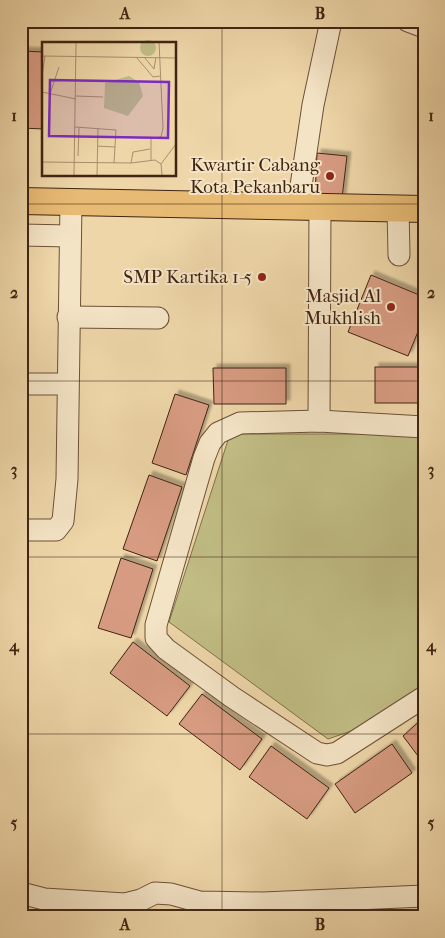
<svg xmlns="http://www.w3.org/2000/svg" width="445" height="938" font-family="'IM FELL French Canon',serif">
  <style>
    .green { fill: #c0bc83; stroke: #80704b }
    .building { fill: #d79b81; stroke: #402513; filter: url(#shadow) }
    .lines { fill: none; stroke-linecap: round; stroke-linejoin: round }
    .minor-casing { stroke: #6c5138; stroke-width: 23 }
    .major-casing { stroke: #402513; stroke-width: 28 }
    .minor { stroke: #f4e4c6; stroke-width: 21 }
    .major { stroke: #e7bb74; stroke-width: 26 }
    .grid { fill: none; stroke: #402513; stroke-width: 1; stroke-opacity: 0.55 }
    .poi-dot { fill: #8f2418; stroke: #f4e4c6; stroke-width: 2 }
    .labels { text-anchor: middle; dominant-baseline: central; stroke-width: 4; stroke-linejoin: round; paint-order: stroke }
    .poi-label { font-size: 19px; fill: #402513; stroke: #f4e4c6; text-anchor: end }
    .inset-road { fill: none; stroke: #a88f6c; stroke-width: 1 }
    .view { fill: #7b2cbf; fill-opacity: 0.15; stroke: #7b2cbf; stroke-width: 2.5 }
    .inset-edge { fill: none; stroke: #402513; stroke-width: 2.5 }
    .neatline { fill: none; stroke: #402513; stroke-width: 2 }
    .grid-label { font-size: 16px; text-anchor: middle; font-weight: bold; fill: #402513 }
  </style>
  <defs>
    <filter id="shadow"><feDropShadow dx="4" dy="-4" stdDeviation="1" flood-color="#0004"/></filter>
  </defs>
  <rect width="100%" height="100%" fill="#eed6a8"/>
  <filter id="stains"><feTurbulence type="fractalNoise" baseFrequency=".004" numOctaves="4"/><feColorMatrix values="0 0 0 0 .2 0 0 0 0 .09 0 0 0 0 .02 0 0 0 .5 -.17"/></filter>
  <radialGradient id="worn" r=".72"><stop offset=".6" stop-color="#630" stop-opacity="0"/><stop offset="1" stop-color="#630" stop-opacity=".3"/></radialGradient>
  <path class="green" d="M 230,434 L 424,434 L 424,706 L 328,739 L 169,622 Z"/>
  <g class="building">
    <path d="M 21,51 L 44,52 L 44,129 L 21,128 Z"/>
    <path d="M 317,153 L 347,156 L 342,198 L 315,196 Z"/>
    <path d="M 371,275 L 424,297 L 424,317 L 408,356 L 348,332 Z"/>
    <rect x="375" y="367" width="49" height="36"/>
    <path d="M 213,368 L 286,368 L 286,404 L 214,404 Z"/>
    <path d="M 175,394 L 209,405 L 186,475 L 152,463 Z"/>
    <path d="M 149,475 L 182,487 L 157,561 L 123,549 Z"/>
    <path d="M 121,558 L 153,569 L 131,638 L 98,628 Z"/>
    <path d="M 133,642 L 190,686 L 167,716 L 110,673 Z"/>
    <path d="M 202,694 L 262,739 L 240,770 L 179,724 Z"/>
    <path d="M 424,717 L 424,764 L 403,736 Z"/>
    <path d="M 392,744 L 412,773 L 355,813 L 335,784 Z"/>
    <path d="M 271,746 L 329,788 L 307,819 L 249,777 Z"/>
  </g>
  <g class="lines">
    <g class="minor-casing">
      <g id="minor">
        <path d="M 408,21 L 424,27"/>
        <path d="M 298,206 L 313,105 L 331,21"/>
        <path d="M 398,208 L 399,255"/>
        <path d="M 21,235 L 70,236"/>
        <path d="M 68,317 L 158,318"/>
        <path d="M 21,384 L 67,384"/>
        <path d="M 319,421 L 320,206"/>
        <path d="M 424,427 L 319,421 L 240,423 L 218,433 L 210,443 L 204,458 L 156,625 L 156,638 L 166,649 L 232,697 L 317,753 L 327,755 L 337,753 L 424,697"/>
        <path d="M 21,530 L 56,530 L 63,521 L 67,479 L 71,202"/>
        <path d="M 21,893 L 44,899 L 125,904 L 141,900 L 155,893 L 171,894 L 200,902 L 263,903 L 424,896"/>
      </g>
    </g>
    <g class="major-casing">
      <path id="major" d="M 21,201 L 424,209"/>
    </g>
    <use href="#minor" class="minor"/>
    <use href="#major" class="major"/>
  </g>
  <path class="grid" d="M 222,21 L 222,917M 21,204 L 424,204M 21,381 L 424,381M 21,557 L 424,557M 21,734 L 424,734"/>
  <g class="poi-dot">
    <circle cx="330" cy="176" r="5"/>
    <circle cx="262" cy="277" r="5"/>
    <circle cx="391" cy="307" r="5"/>
  </g>
  <g class="labels">
    <g class="poi-label">
      <text x="320" y="165">Kwartir Cabang<tspan x="320" dy="22">Kota Pekanbaru</tspan></text>
      <text x="252" y="277">SMP Kartika 1-5</text>
      <text x="381" y="296">Masjid Al<tspan x="381" dy="22">Mukhlish</tspan></text>
    </g>
  </g>
  <g transform="translate(42 42)">
    <rect width="134" height="134" fill="#eed6a8"/>
    <path d="M98 6a8 8 0 1 1 16 0a8 8 0 1 1-16 0ZM 87,34 L 97,40 L 101,54 L 86,74 L 62,66 L 63,41 Z" fill="#c0bc83"/>
    <path class="inset-road" d="M 0,14 L 134,16M 102,15 L 112,27 L 114,15M 95,16 L 111,35 L 118,34M 0,34 L 3,14M 0,50 L 34,57M 8,52 L 17,25M 34,54 L 61,55M 33,85 L 74,88 L 72,121M 55,104 L 73,105M 36,114 L 37,86M 109,118 L 109,96 L 119,95 L 121,86 L 117,0M 0,120 L 89,121 L 113,118 L 119,122 L 120,133M 89,121 L 91,110 L 108,107M 119,122 L 134,102M 32,133 L 34,0M 55,133 L 56,86"/>
    <path class="view" d="M 8,38 L 127,40 L 126,96 L 7,94 Z"/>
    <rect width="134" height="134" class="inset-edge"/>
  </g>
  <rect width="445" height="938" fill="none" stroke="#eed6a8" stroke-width="55"/>
  <rect x="28" y="28" width="390" height="882" class="neatline"/>
  <g class="grid-label">
    <text x="125" y="19">A</text>
    <text x="320" y="19">B</text>
    <text x="14" y="121">1</text>
    <text x="431" y="121">1</text>
    <text x="14" y="298">2</text>
    <text x="431" y="298">2</text>
    <text x="14" y="475">3</text>
    <text x="431" y="475">3</text>
    <text x="14" y="651">4</text>
    <text x="431" y="651">4</text>
    <text x="14" y="828">5</text>
    <text x="431" y="828">5</text>
    <text x="125" y="930">A</text>
    <text x="320" y="930">B</text>
  </g>
  <rect width="100%" height="100%" filter="url(#stains)"/>
  <rect width="100%" height="100%" fill="url(#worn)"/>
</svg>
